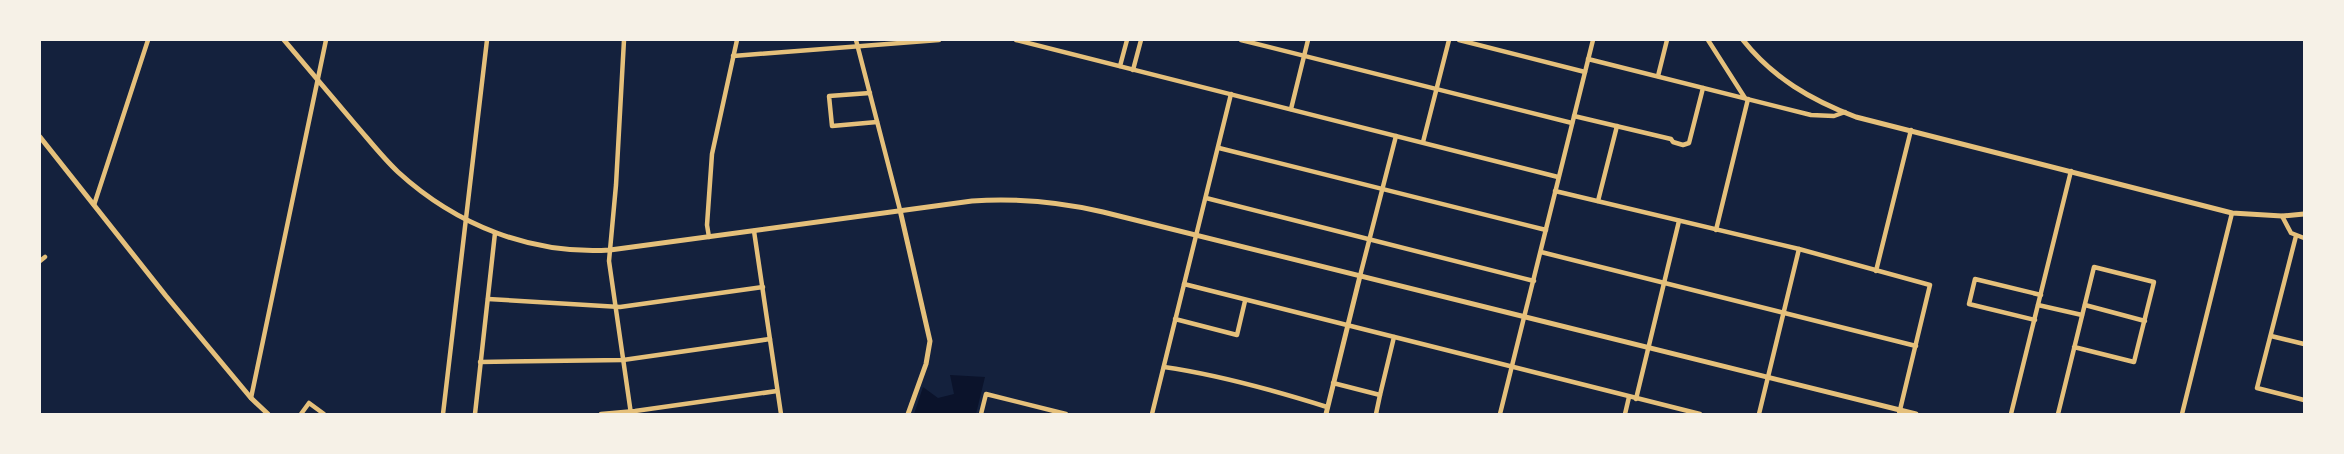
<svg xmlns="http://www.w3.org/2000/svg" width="2344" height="454" font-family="'Source Serif 4',serif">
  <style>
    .water { fill: #0b132b }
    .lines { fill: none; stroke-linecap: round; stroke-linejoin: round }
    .minor { stroke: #e5c07b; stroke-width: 4.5 }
    .tertiary { stroke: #e5c07b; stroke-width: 5 }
  </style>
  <rect width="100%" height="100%" fill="#14213d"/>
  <path class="water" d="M 950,375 L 985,377 L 976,414 L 914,414 L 923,387 L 938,398 L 954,394 Z"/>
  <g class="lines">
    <g class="minor">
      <path d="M 624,40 L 616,185 L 609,261 L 631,414"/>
      <path d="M 856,40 L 900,210"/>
      <path d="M 1016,40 L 1558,177"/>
      <path d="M 1241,40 L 1572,123"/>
      <path d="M 1459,40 L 1585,72"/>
      <path d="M 1708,40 L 1745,98"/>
      <path d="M 733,56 L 939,40"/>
      <path d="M 1588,59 L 1811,115 L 1834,116 L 1845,112"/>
      <path d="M 1120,66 L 1127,40"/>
      <path d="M 1133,70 L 1141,40"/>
      <path d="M 1658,76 L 1667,40"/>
      <path d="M 870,93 L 829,96 L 832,126 L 877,122"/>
      <path d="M 1291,109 L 1308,40"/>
      <path d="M 1574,116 L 1671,139 L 1673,142 L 1683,145 L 1689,143 L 1703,88"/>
      <path d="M 1423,142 L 1449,40"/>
      <path d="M 1219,148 L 1546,230"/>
      <path d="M 1555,191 L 1799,249 L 1930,285 L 1899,414"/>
      <path d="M 1206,198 L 1534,281"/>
      <path d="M 1598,201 L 1617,126"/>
      <path d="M 94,205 L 148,40"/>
      <path d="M 2282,216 L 2291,233 L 2304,238"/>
      <path d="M 1716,230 L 1748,99"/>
      <path d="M 754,231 L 781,414"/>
      <path d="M 2296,236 L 2257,388 L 2304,400"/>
      <path d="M 709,237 L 707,225 L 712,154 L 737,40"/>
      <path d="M 1541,252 L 1916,346"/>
      <path d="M 40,261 L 45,257"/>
      <path d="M 1876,271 L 1911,130"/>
      <path d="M 1360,276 L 1396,136"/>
      <path d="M 1184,284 L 1700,414"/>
      <path d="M 488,299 L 620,307 L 763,287"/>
      <path d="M 2038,305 L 2082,315"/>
      <path d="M 2085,305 L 2145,321"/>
      <path d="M 1175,319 L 1237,335 L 1245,301"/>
      <path d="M 2035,320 L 1969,304 L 1975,279 L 2041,295"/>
      <path d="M 2271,336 L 2304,344"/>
      <path d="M 480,362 L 623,360 L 770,339"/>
      <path d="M 1164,367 C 1220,375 1273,390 1327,407"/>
      <path d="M 1333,383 L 1380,395 L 1376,414"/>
      <path d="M 1380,395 L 1394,337"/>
      <path d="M 251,398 L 326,40"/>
      <path d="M 1636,399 L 1679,221"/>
      <path d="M 301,414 L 309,403 L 324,414"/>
      <path d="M 443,414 L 487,40"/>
      <path d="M 475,414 L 495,233"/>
      <path d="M 601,414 L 635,411 L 777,391"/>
      <path d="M 981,414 L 986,394 L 1066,414"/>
      <path d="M 1152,414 L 1231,94"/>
      <path d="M 1500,414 L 1593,40"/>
      <path d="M 1625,414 L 1629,397"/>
      <path d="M 1759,414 L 1799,249"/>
      <path d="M 2011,414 L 2071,171"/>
      <path d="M 2058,414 L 2094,267 L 2154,282 L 2134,362 L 2074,347"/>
      <path d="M 2182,414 L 2232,213"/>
    </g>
    <g class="tertiary">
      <path d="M 284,40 C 308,68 331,96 355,124 C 369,140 383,158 398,172 C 456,225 531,255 610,250 L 972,201 C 1016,198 1060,202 1103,212 L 1916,414"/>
      <path d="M 1743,40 C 1773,78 1811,100 1856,117 L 2232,213 L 2282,216 L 2304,214"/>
      <path d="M 40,137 L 166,296 L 251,398 L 268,414"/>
      <path d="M 900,210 L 930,341 L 926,364 L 908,414"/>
      <path d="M 1326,414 L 1360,276"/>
    </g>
  </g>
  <rect width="2344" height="454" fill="none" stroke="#f6f1e7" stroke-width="82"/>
</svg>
